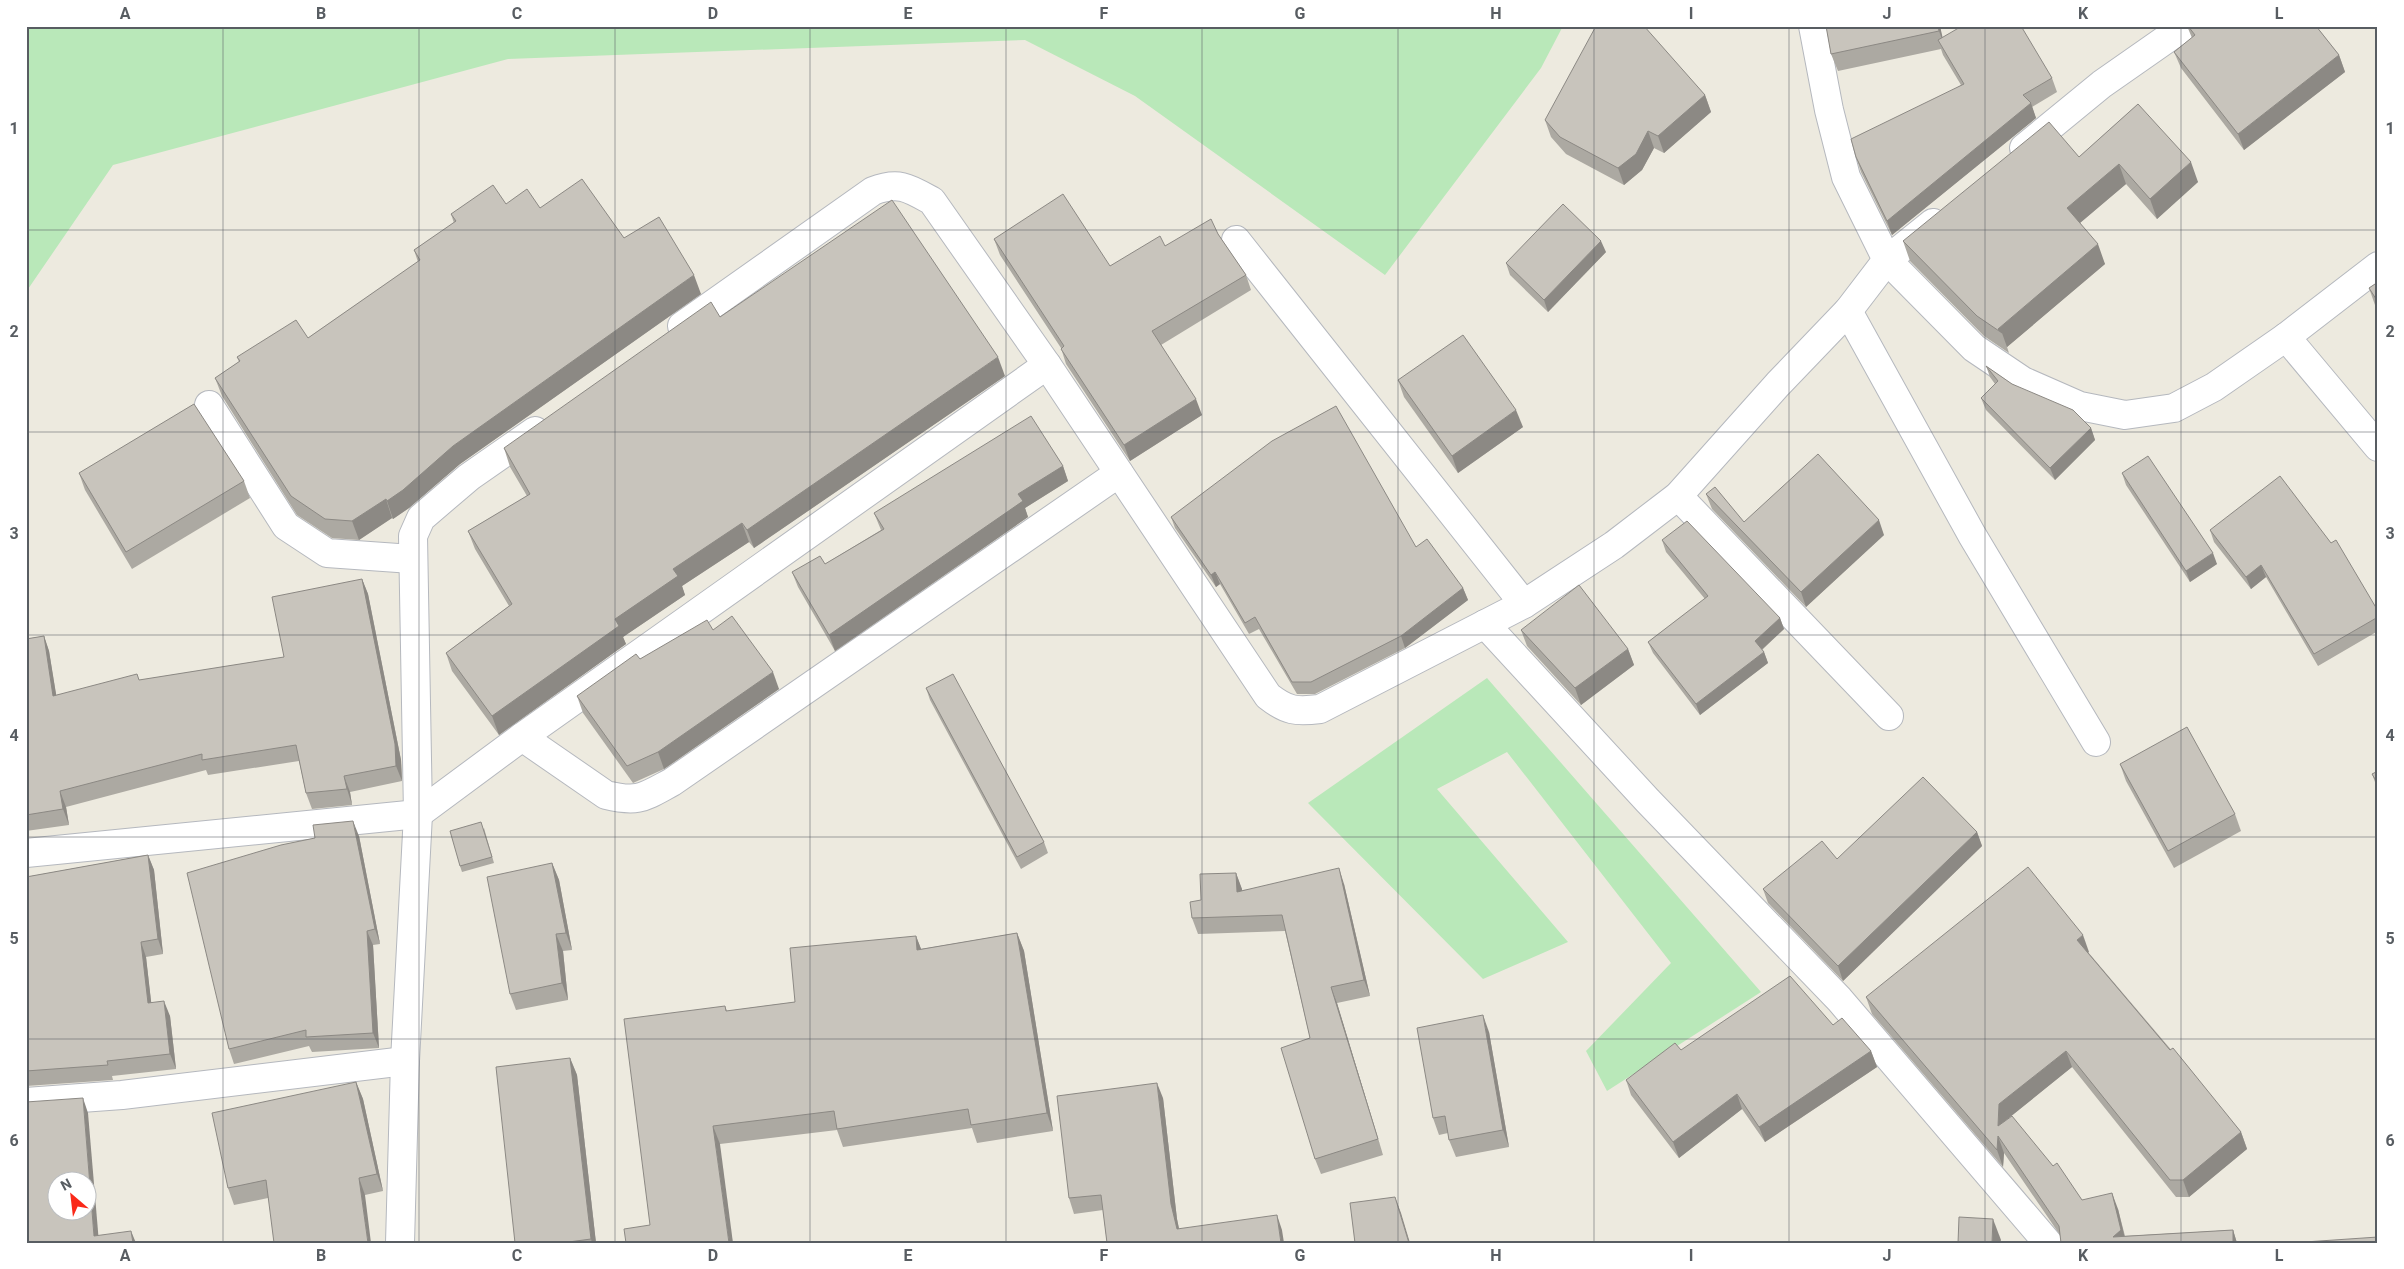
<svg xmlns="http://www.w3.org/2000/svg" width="2404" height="1269" font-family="Roboto,sans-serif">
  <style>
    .green { fill: #b9e8b9 }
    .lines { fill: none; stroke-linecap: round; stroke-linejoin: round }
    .street-casing { stroke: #b5b8be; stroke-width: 30 }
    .street { stroke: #fff; stroke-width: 28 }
    .wall { fill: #aca9a2 }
    .shaded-wall { fill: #8c8984 }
    .building { fill: #c8c4bc; stroke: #8c8984; fill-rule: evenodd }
    .grid { fill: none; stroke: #585d62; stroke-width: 1; stroke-opacity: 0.55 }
    .neatline { fill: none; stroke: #585d62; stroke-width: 2 }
    .grid-label { font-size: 16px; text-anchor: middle; font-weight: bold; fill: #585d62 }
  </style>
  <rect width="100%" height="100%" fill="#edeadf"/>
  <g class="green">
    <path d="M 26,26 L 1563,26 L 1541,68 L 1385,275 L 1135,96 L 1025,40 L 508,59 L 113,165 L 26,292 Z"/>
    <path d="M 1487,678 L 1761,992 L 1607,1091 L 1586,1051 L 1671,963 L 1507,752 L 1437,789 L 1568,942 L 1483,979 L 1308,803 Z"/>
  </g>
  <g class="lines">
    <g class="street-casing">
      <g id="street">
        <path d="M 1813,26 L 1829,110 L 1846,177 L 1887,260 L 1974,348 L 2023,381 L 2080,406 L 2125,415 L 2174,408 L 2214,387 L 2286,337 L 2378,266"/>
        <path d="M 2024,148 L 2102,84 L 2185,26"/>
        <path d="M 1236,240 L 1524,604"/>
        <path d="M 1848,311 L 1972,535 L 2096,742"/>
        <path d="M 682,326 L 873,191 C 899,181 909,188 932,201 L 1047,365 L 1268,696 C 1287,711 1296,712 1320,709 L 1524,604 L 1614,545 L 1678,496 L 1778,384 L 1848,311 L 1887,260 L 1933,223"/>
        <path d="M 2286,337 L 2378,447"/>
        <path d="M 209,405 L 286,526 L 327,553 L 412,559"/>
        <path d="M 1678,496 L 1889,716"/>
        <path d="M 1485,624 L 1648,801 L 1839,999 L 2048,1243"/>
        <path d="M 522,737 L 606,795 C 639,803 644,797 672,782 L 1119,473"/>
        <path d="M 26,853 L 418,814 L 522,737 L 1047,365"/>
        <path d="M 26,1102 L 122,1095 L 405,1061"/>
        <path d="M 400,1243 L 405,1061 L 418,814 L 413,536 L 421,518 L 469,477 L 535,431"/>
      </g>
    </g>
    <use href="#street" class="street"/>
  </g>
  <g class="wall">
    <path d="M 1826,26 L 1940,26 L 1942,38 L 2052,78 L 2057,92 L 2032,107 L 2036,118 L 1892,235 L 1861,172 L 1856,157 L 1961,85 L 1943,55 L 1941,49 L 1838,71 L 1831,54 Z"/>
    <path d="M 2187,26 L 2316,26 L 2339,55 L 2345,72 L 2244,150 L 2181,68 L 2174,52 L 2192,38 Z"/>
    <path d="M 1705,95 L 1711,112 L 1664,153 L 1654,148 L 1642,170 L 1624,185 L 1566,154 L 1551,137 L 1545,120 Z"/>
    <path d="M 2138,104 L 2198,182 L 2157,219 L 2126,184 L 2080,223 L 2105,264 L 2007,347 L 2009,353 L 1984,336 L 1910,261 L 1903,241 L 2079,157 Z"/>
    <path d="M 506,204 L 540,208 L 624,238 L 701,294 L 460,464 L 409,508 L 393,519 L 392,518 L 359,540 L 332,538 L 297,515 L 222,396 L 215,378 L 239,362 L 237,357 L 308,338 L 418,262 L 414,250 L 454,223 L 451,214 Z"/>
    <path d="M 1218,234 L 1246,275 L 1251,290 L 1161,345 L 1202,415 L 1130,461 L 1066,364 L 1061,348 L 1000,255 L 994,239 L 1110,266 L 1165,246 Z"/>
    <path d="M 1606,252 L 1548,312 L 1510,275 L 1506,263 Z"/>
    <path d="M 2378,282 L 2378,309 L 2375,305 L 2369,288 Z"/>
    <path d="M 1986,366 L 2012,384 L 2091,428 L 2095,440 L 2055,480 L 1986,410 L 1981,398 L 1995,384 L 1990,377 Z"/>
    <path d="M 1005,376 L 754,548 L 749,542 L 682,586 L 685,595 L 623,637 L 626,644 L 499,735 L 452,671 L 446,653 L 509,606 L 475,549 L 468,531 L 527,496 L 510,467 L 504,448 Z"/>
    <path d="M 1398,380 L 1523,427 L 1458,473 L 1404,397 Z"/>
    <path d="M 1063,466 L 1068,481 L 1025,508 L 1028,517 L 835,651 L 798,587 L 792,572 L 825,564 L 881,530 L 874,513 Z"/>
    <path d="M 79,473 L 244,481 L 250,498 L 132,569 L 85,490 Z"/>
    <path d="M 2122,473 L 2217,564 L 2190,582 L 2126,485 Z"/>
    <path d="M 1706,494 L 1744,522 L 1884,535 L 1806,607 L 1712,509 Z"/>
    <path d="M 1171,517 L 1416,547 L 1463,588 L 1468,600 L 1405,648 L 1315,694 L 1297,694 L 1259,629 L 1249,634 L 1220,584 L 1216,587 L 1175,528 Z"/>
    <path d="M 2210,530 L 2331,543 L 2378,611 L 2378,631 L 2318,666 L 2266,577 L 2251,589 L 2214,542 Z"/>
    <path d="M 1662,540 L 1780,618 L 1784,629 L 1762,650 L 1764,652 L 1768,663 L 1700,715 L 1653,653 L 1648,642 L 1705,599 L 1666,552 Z"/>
    <path d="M 362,579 L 368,594 L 401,760 L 402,781 L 350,792 L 352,805 L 312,809 L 306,793 L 299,761 L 208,775 L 206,770 L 66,807 L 69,825 L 26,831 L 26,639 L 44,636 L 49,651 L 56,695 L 140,680 L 284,657 Z"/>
    <path d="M 713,630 L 779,689 L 664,769 L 633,783 L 583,713 L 577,696 L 640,659 Z"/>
    <path d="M 1521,630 L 1628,649 L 1634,665 L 1581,705 L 1527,646 Z"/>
    <path d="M 926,688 L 1044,842 L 1048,853 L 1021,869 L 930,700 Z"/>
    <path d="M 2120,764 L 2235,814 L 2241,831 L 2174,868 L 2126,781 Z"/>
    <path d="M 2378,771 L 2378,790 L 2372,774 Z"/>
    <path d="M 484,828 L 494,863 L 462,872 L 460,866 Z"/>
    <path d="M 1977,832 L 1982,846 L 1843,981 L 1768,903 L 1763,889 L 1837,859 Z"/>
    <path d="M 359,836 L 380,944 L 373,945 L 379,1048 L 312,1052 L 309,1046 L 234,1064 L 229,1049 Z"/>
    <path d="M 148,855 L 154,870 L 163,954 L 146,957 L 151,1002 L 170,1016 L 176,1069 L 112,1076 L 113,1080 L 26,1086 L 26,877 Z"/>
    <path d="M 552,863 L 559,880 L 572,950 L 563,951 L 568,1000 L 516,1010 L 510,994 Z"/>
    <path d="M 1236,873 L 1242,890 L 1344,884 L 1370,996 L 1337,1003 L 1383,1155 L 1321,1174 L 1315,1159 L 1310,1038 L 1285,931 L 1198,934 L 1192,918 L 1201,900 Z"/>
    <path d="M 1017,933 L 1024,951 L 1053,1131 L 977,1143 L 972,1128 L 843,1147 L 837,1130 L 720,1144 L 650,1225 L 725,1006 L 727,1011 L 795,1002 L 916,936 L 921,949 Z"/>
    <path d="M 2088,952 L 2241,1132 L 2247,1149 L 2189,1197 L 2176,1197 L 2072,1067 L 2005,1121 L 2053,1166 L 2082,1200 L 2118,1209 L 2125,1236 L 2233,1230 L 2237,1243 L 2061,1243 L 2060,1235 L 2004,1153 L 2003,1167 L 1872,1014 L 1866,997 L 2089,952 Z"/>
    <path d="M 1833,1025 L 1871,1051 L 1877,1067 L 1765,1142 L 1742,1109 L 1679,1158 L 1631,1095 L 1626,1080 L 1681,1050 Z"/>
    <path d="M 1489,1032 L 1509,1147 L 1456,1157 L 1449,1140 L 1448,1133 L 1439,1135 L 1433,1118 Z"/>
    <path d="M 570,1058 L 577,1075 L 596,1243 L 515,1243 Z"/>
    <path d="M 356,1082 L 363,1099 L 383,1191 L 365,1195 L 268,1198 L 234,1205 L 228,1188 Z"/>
    <path d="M 1163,1098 L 1177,1219 L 1179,1229 L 1282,1230 L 1107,1243 L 1103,1210 L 1074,1214 L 1069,1198 Z"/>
  </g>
  <g class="shaded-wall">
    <path d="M 1938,26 L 1940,26 L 1945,48 L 1939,31 Z"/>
    <path d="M 2339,55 L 2345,72 L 2244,150 L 2238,134 Z"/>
    <path d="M 1705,95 L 1711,112 L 1664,153 L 1658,136 Z"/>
    <path d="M 2031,103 L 2036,118 L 1892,235 L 1887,221 Z"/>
    <path d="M 1648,131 L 1654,148 L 1642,170 L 1624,185 L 1618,168 Z"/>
    <path d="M 2191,162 L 2198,182 L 2157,219 L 2150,199 Z"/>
    <path d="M 2119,164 L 2126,184 L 2074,228 L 2067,208 Z"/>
    <path d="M 1601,241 L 1606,252 L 1548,312 L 1544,300 Z"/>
    <path d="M 2098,244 L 2105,264 L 2007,347 L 2002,333 L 1998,329 Z"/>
    <path d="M 694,275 L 701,294 L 460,464 L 409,508 L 393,519 L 387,501 L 453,446 Z"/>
    <path d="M 998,357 L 1005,376 L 754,548 L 747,530 Z"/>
    <path d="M 1196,399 L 1202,415 L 1130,461 L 1124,445 Z"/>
    <path d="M 1516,410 L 1523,427 L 1458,473 L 1452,456 Z"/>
    <path d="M 2091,428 L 2095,440 L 2055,480 L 2050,468 Z"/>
    <path d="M 1063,466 L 1068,481 L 1025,508 L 1028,517 L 835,651 L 829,635 L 1018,494 Z"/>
    <path d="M 386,499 L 392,518 L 359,540 L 352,521 Z"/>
    <path d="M 1879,520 L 1884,535 L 1806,607 L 1801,592 Z"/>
    <path d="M 742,523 L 749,542 L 682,586 L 685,595 L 623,637 L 626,644 L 499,735 L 492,716 L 673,569 Z"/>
    <path d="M 2213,553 L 2217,564 L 2190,582 L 2186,571 Z"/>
    <path d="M 2261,565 L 2266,577 L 2251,589 L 2246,577 Z"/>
    <path d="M 1215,572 L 1220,584 L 1216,587 L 1211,575 Z"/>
    <path d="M 362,579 L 368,594 L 401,760 L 402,781 L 396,766 Z"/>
    <path d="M 1463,588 L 1468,600 L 1405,648 L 1401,636 Z"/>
    <path d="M 1780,618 L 1784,629 L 1759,652 L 1755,641 Z"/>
    <path d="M 44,636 L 49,651 L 59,712 L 53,696 Z"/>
    <path d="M 1628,649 L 1634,665 L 1581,705 L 1575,688 Z"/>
    <path d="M 1764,652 L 1768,663 L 1700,715 L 1696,704 Z"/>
    <path d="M 773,672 L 779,689 L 664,769 L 658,752 Z"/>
    <path d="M 344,776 L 350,792 L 352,805 L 347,789 Z"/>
    <path d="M 60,791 L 66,807 L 69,825 L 63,809 Z"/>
    <path d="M 353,821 L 359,836 L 380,944 L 375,929 Z"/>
    <path d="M 1977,832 L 1982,846 L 1843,981 L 1838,966 Z"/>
    <path d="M 148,855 L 154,870 L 163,954 L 158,939 Z"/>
    <path d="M 552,863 L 559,880 L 572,950 L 566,933 Z"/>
    <path d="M 1339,868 L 1344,884 L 1370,996 L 1364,980 Z"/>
    <path d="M 1236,873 L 1242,889 L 1242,908 L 1237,892 Z"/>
    <path d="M 367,931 L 373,945 L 379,1048 L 373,1033 Z"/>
    <path d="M 1017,933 L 1024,951 L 1053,1131 L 1047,1113 Z"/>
    <path d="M 556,934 L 563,951 L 568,1000 L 562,983 Z"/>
    <path d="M 2083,935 L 2089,952 L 2083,956 L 2077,940 Z"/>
    <path d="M 916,936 L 923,954 L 917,950 Z"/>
    <path d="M 141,942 L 146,957 L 153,1018 L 148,1003 Z"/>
    <path d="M 1331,987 L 1337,1003 L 1383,1155 L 1378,1139 Z"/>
    <path d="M 164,1001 L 170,1016 L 176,1069 L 170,1054 Z"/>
    <path d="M 1483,1015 L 1489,1032 L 1509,1147 L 1503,1130 Z"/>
    <path d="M 1871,1051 L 1877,1067 L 1765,1142 L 1759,1127 Z"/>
    <path d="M 2066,1051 L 2072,1067 L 2005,1121 L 2004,1143 L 1998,1126 L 1999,1104 Z"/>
    <path d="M 570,1058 L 577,1075 L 596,1243 L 592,1243 L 591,1239 Z"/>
    <path d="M 356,1082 L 363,1099 L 383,1191 L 377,1174 Z"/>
    <path d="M 1157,1083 L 1163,1098 L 1177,1219 L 1182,1243 L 1177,1229 L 1171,1204 Z"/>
    <path d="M 1737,1094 L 1742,1109 L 1679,1158 L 1673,1142 Z"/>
    <path d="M 83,1098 L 88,1113 L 99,1243 L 94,1236 Z"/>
    <path d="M 713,1126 L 720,1144 L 733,1243 L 729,1243 Z"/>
    <path d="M 2241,1132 L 2247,1149 L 2189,1197 L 2183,1180 Z"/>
    <path d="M 1998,1136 L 2004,1153 L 2003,1167 L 1997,1150 Z"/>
    <path d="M 359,1178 L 365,1195 L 371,1243 L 368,1243 Z"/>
    <path d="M 2112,1193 L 2118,1209 L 2126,1243 L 2113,1237 Z"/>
    <path d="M 1395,1197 L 1401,1213 L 1410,1243 L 1409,1243 Z"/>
    <path d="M 1277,1215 L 1282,1230 L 1284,1243 L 1281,1243 Z"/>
    <path d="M 1993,1219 L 2001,1240 L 2000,1243 L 1992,1243 Z"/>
    <path d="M 2233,1230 L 2237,1243 L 2233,1243 Z"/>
    <path d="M 131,1231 L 136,1243 L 133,1243 Z"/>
  </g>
  <g class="building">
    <path d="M 1596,26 L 1644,26 L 1705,95 L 1658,136 L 1648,131 L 1636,154 L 1618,168 L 1560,137 L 1545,120 Z"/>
    <path d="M 1826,26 L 1938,26 L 1939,31 L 1831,54 Z"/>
    <path d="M 1962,26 L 2021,26 L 2052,78 L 2023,95 L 2031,103 L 1887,221 L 1856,157 L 1851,139 L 1964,84 L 1938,40 Z"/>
    <path d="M 2188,26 L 2316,26 L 2339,55 L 2238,134 L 2174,52 L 2195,35 Z"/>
    <path d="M 2138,104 L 2191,162 L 2150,199 L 2119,164 L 2067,208 L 2098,244 L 1998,329 L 2002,333 L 1977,316 L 1903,241 L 2049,122 L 2079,157 Z"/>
    <path d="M 582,179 L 624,238 L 659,217 L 694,275 L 453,446 L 403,490 L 387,501 L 386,499 L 352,521 L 325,519 L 291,496 L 215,378 L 240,361 L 237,357 L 296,320 L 308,338 L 420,260 L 414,250 L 456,221 L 451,214 L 493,185 L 506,204 L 527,189 L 540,208 Z"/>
    <path d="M 1063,194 L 1110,266 L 1160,236 L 1165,246 L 1211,219 L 1218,234 L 1246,275 L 1152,331 L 1196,399 L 1124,445 L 1061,349 L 1064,346 L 994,239 Z"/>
    <path d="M 892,200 L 998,357 L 747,530 L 742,523 L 673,569 L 678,576 L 615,619 L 619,626 L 492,716 L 446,653 L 512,604 L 468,531 L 530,494 L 504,448 L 711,302 L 720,317 Z"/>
    <path d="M 1563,204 L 1601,241 L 1544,300 L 1506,263 Z"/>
    <path d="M 2378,282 L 2378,302 L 2369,288 Z"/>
    <path d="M 1463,335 L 1516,410 L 1452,456 L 1398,380 Z"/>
    <path d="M 1986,366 L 2012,384 L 2073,410 L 2091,428 L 2050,468 L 1981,398 L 1998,381 Z"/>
    <path d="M 194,404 L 244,481 L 126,552 L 79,473 Z"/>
    <path d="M 1336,406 L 1416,547 L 1427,539 L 1463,588 L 1401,636 L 1311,682 L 1292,682 L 1255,617 L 1245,623 L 1215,572 L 1211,575 L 1171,517 L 1272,441 Z"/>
    <path d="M 1031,416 L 1063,466 L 1018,494 L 1023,501 L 829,635 L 792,572 L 820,556 L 825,564 L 884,529 L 874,513 Z"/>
    <path d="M 1818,454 L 1879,520 L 1801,592 L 1706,494 L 1715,487 L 1744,522 Z"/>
    <path d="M 2148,456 L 2213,553 L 2186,571 L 2122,473 Z"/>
    <path d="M 2280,476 L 2331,543 L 2336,540 L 2378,611 L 2378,617 L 2314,654 L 2261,565 L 2246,577 L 2210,530 Z"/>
    <path d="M 1687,521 L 1780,618 L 1755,641 L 1764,652 L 1696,704 L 1648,642 L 1708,596 L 1662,540 Z"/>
    <path d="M 362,579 L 395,744 L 396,766 L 344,776 L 347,789 L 306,793 L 296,745 L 202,760 L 202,754 L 60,791 L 63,809 L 26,815 L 26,639 L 44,636 L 53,696 L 137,674 L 139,680 L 284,657 L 272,597 Z"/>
    <path d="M 1579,585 L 1628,649 L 1575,688 L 1521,630 Z"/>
    <path d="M 732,616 L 773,672 L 658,752 L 627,766 L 577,696 L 636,654 L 640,659 L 707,620 L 713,630 Z"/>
    <path d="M 953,674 L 1044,842 L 1017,857 L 926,688 Z"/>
    <path d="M 2187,727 L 2235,814 L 2168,851 L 2120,764 Z"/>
    <path d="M 2378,771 L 2378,784 L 2372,774 Z"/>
    <path d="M 1923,777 L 1977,832 L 1838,966 L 1763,889 L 1822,841 L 1837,859 Z"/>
    <path d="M 353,821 L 375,929 L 367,931 L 373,1033 L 306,1037 L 306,1030 L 229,1049 L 187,873 L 281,845 L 315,838 L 313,825 Z"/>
    <path d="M 481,822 L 492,857 L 460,866 L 450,831 Z"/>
    <path d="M 148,855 L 158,939 L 141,942 L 148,1003 L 164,1001 L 170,1054 L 107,1061 L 108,1065 L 26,1071 L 26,877 Z"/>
    <path d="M 552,863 L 566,933 L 556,934 L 562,983 L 510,994 L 487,877 Z"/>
    <path d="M 2028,867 L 2083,935 L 2077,940 L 2170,1050 L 2173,1048 L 2241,1132 L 2183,1180 L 2170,1180 L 2066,1051 L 1999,1104 L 1998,1126 L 2012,1116 L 2053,1166 L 2057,1163 L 2082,1200 L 2112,1193 L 2121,1230 L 2113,1237 L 2233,1230 L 2233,1243 L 2061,1243 L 2059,1226 L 1998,1136 L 1997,1150 L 1866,997 Z"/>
    <path d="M 1339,868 L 1364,980 L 1331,987 L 1378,1139 L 1315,1159 L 1281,1048 L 1310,1038 L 1282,915 L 1192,918 L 1190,902 L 1201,900 L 1200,874 L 1236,873 L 1237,892 Z"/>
    <path d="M 1017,933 L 1047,1113 L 971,1125 L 968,1109 L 837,1129 L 834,1111 L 713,1126 L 729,1243 L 626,1243 L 624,1229 L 650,1225 L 624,1019 L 725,1006 L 726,1011 L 795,1002 L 790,948 L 916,936 L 917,950 Z"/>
    <path d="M 1790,976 L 1833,1025 L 1842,1018 L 1871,1051 L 1759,1127 L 1737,1094 L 1673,1142 L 1626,1080 L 1675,1043 L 1681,1050 Z"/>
    <path d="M 1483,1015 L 1503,1130 L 1449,1140 L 1445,1116 L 1433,1118 L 1417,1028 Z"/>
    <path d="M 570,1058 L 591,1239 L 561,1243 L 515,1243 L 496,1067 Z"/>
    <path d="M 356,1082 L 377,1174 L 359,1178 L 368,1243 L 274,1243 L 266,1180 L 228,1188 L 212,1113 Z"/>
    <path d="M 1157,1083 L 1171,1204 L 1177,1229 L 1277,1215 L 1281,1243 L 1107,1243 L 1101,1195 L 1069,1198 L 1057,1096 Z"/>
    <path d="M 83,1098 L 94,1236 L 131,1231 L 133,1243 L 26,1243 L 26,1102 ZM 58,1182 L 88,1182 L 88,1212 L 58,1212 Z"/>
    <path d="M 1395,1197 L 1409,1243 L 1355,1243 L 1350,1203 Z"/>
    <path d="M 1959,1217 L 1993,1219 L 1992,1243 L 1958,1243 Z"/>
    <path d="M 2378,1237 L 2378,1243 L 2290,1243 Z"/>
  </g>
  <path class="grid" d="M 223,26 L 223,1243M 419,26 L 419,1243M 615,26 L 615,1243M 810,26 L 810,1243M 1006,26 L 1006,1243M 1202,26 L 1202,1243M 1398,26 L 1398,1243M 1594,26 L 1594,1243M 1789,26 L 1789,1243M 1985,26 L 1985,1243M 2181,26 L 2181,1243M 26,230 L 2378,230M 26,432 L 2378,432M 26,635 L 2378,635M 26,837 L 2378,837M 26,1039 L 2378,1039"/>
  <rect width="2404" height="1269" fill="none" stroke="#ffffff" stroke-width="55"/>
  <g transform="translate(72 1196) rotate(332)"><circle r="24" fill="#ffffff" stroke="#bcbec0"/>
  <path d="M0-4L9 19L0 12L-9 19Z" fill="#fa2919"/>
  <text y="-8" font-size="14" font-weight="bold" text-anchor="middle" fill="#585d62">N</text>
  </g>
  <rect x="28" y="28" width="2348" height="1214" class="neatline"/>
  <g class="grid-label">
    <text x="125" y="19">A</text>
    <text x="321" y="19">B</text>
    <text x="517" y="19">C</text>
    <text x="713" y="19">D</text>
    <text x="908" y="19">E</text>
    <text x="1104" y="19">F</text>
    <text x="1300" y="19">G</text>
    <text x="1496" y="19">H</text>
    <text x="1691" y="19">I</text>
    <text x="1887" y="19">J</text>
    <text x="2083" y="19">K</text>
    <text x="2279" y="19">L</text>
    <text x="14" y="134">1</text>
    <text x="2390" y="134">1</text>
    <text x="14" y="337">2</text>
    <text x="2390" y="337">2</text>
    <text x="14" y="539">3</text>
    <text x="2390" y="539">3</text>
    <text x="14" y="741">4</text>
    <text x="2390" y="741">4</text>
    <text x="14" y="944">5</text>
    <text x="2390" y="944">5</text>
    <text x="14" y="1146">6</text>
    <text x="2390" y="1146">6</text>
    <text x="125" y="1261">A</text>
    <text x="321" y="1261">B</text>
    <text x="517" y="1261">C</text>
    <text x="713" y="1261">D</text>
    <text x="908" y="1261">E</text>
    <text x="1104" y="1261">F</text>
    <text x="1300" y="1261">G</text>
    <text x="1496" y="1261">H</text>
    <text x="1691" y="1261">I</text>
    <text x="1887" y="1261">J</text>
    <text x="2083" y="1261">K</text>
    <text x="2279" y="1261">L</text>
  </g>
</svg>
